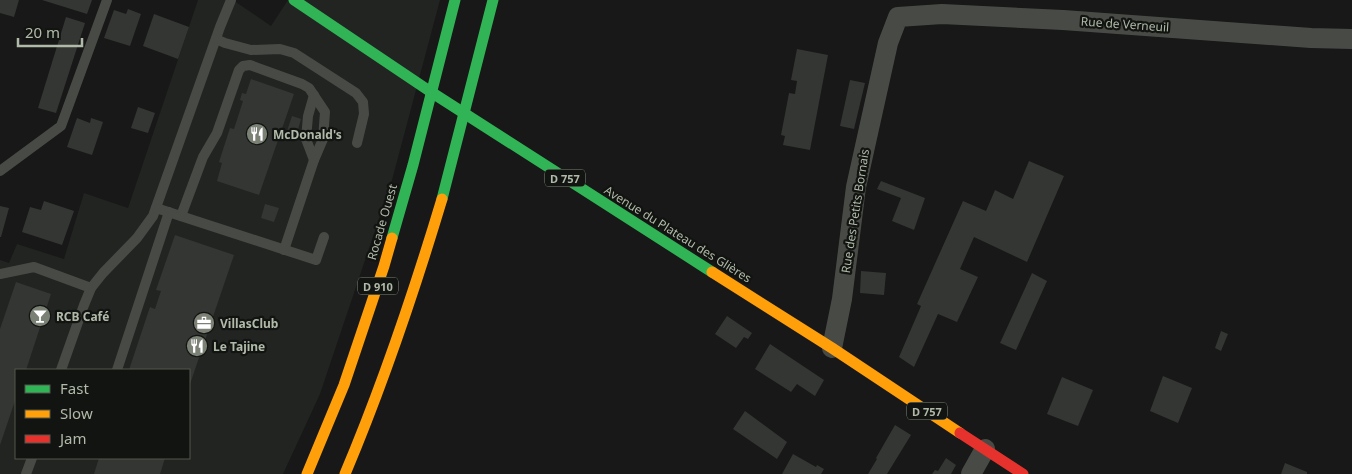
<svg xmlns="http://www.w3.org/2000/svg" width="1352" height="474" font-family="'Noto Sans',sans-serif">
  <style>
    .built { fill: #212421; fill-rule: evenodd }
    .building { fill: #343633 }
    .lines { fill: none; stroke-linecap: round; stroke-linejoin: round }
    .lane { stroke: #484b45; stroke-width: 10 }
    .street { stroke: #484b45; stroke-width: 20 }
    .fast { stroke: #30b455; stroke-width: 11 }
    .slow { stroke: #ff9f0a; stroke-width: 11 }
    .jam { stroke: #e5322d; stroke-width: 11 }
    .labels { text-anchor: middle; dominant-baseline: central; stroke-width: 4.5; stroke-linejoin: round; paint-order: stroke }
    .shield { fill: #121411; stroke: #81887b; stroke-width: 1 }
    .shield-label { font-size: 11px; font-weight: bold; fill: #b1baa8 }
    .street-label { font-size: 12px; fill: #b1baa8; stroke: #121411 }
    .poi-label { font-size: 12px; font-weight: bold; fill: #b1baa8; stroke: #121411; text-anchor: start }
  </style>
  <rect width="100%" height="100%" fill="#171817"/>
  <path class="built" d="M 198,0 L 233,0 L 271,26 L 288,0 L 440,0 L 392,180 L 320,394 L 283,474 L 0,474 L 0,260 L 9,263 L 17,244 L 64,259 L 84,193 L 128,208 ZM 16,370 L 189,370 L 189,458 L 16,458 Z"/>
  <g class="building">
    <path d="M 0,0 L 19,0 L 14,17 L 0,13 Z"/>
    <path d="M 42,0 L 92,0 L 87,14 Z"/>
    <path d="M 128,9 L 141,14 L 130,46 L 104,38 L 114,10 L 126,14 Z"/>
    <path d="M 154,14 L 189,27 L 178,59 L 143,46 Z"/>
    <path d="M 66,17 L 85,23 L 56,113 L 38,108 Z"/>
    <path d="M 797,49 L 828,55 L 810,150 L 783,145 L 785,136 L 781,135 L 789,93 L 795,94 L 797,81 L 791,80 Z"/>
    <path d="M 251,79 L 294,94 L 259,195 L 217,181 L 222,163 L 219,162 L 230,128 L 234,129 L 243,101 L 240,100 L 242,93 L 246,94 Z"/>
    <path d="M 850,80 L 865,83 L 854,129 L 840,126 Z"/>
    <path d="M 138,107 L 155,113 L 148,133 L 131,128 Z"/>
    <path d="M 292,116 L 301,119 L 296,137 L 286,134 Z"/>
    <path d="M 77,118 L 90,123 L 91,118 L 103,122 L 92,155 L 67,147 Z"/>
    <path d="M 1029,161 L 1064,176 L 1027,262 L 974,237 L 960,269 L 978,277 L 957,322 L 938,314 L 914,367 L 899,357 L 921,306 L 917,304 L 963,201 L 986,211 L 995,190 L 1013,199 Z"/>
    <path d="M 881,181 L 925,198 L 914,230 L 892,221 L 901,198 L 877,189 Z"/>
    <path d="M 44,201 L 74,211 L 62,245 L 22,232 L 30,207 L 41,210 Z"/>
    <path d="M 265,204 L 279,208 L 274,222 L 261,218 Z"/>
    <path d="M 0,206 L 9,208 L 1,237 L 0,237 Z"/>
    <path d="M 175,235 L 234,255 L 189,387 L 189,370 L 129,370 L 150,307 L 155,309 L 161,291 L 156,290 Z"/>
    <path d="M 861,271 L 886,273 L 884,295 L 860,293 Z"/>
    <path d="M 1032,273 L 1047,281 L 1016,350 L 1000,343 Z"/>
    <path d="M 16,282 L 51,294 L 26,370 L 16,370 L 16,398 L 0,445 L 0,329 Z"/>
    <path d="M 727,316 L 752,333 L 748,339 L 744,337 L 736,348 L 715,334 Z"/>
    <path d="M 1221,331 L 1228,334 L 1221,351 L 1215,348 Z"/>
    <path d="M 770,344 L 824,380 L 815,396 L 797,384 L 791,392 L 755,369 Z"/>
    <path d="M 1163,376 L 1192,388 L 1178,423 L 1150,411 Z"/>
    <path d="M 1062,377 L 1093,390 L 1078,426 L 1047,414 Z"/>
    <path d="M 745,411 L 787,442 L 777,459 L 733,429 Z"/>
    <path d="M 895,425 L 911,435 L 887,474 L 868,474 L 877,459 L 876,458 Z"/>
    <path d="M 793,454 L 816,467 L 817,465 L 824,469 L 821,474 L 782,474 Z"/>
    <path d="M 99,458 L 165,458 L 160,474 L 94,474 Z"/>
    <path d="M 946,458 L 956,465 L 951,474 L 932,474 L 935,470 L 938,471 Z"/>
    <path d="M 1285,463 L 1307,472 L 1307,474 L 1281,474 Z"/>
  </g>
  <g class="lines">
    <g class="lane">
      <path d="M 216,39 L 225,43 L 251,50 L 280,49 L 294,53 L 356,93 L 363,102 L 364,114 L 357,143"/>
      <path d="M 314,160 L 306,139 L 308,116 L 314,95"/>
      <path d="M 0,171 L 61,126 L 107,0"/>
      <path d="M 156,208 L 316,260 L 324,237"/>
      <path d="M 181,216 L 203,157 L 217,133 L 239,70 L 243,66 L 250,65 L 302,84 L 309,88 L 325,112 L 323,139 L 314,160 L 284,250"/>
      <path d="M 0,274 L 34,267 L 91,288"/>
      <path d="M 61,370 L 84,305 L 91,288 L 103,273 L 137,238 L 153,216 L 220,27 L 231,0"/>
      <path d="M 117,370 L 169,212"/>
      <path d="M 26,474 L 32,458"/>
    </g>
    <g class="street">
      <path d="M 832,348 L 842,299 L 856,187 L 888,43 L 898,17 L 942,14 L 1063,20 L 1311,38 L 1352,39"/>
      <path d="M 971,474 L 985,449"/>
    </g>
    <g class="fast">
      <path d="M 294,0 L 431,92"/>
      <path d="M 431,92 L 712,272"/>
      <path d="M 442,199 L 493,0"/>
      <path d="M 392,238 L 413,165 L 455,0"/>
    </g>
    <g class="slow">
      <path d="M 712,272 L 832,348 L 960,433"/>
      <path d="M 307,474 L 344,385 L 384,266 L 392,238"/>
      <path d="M 345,474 C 383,384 414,292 442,199"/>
    </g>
    <path class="jam" d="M 960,433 L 1023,474"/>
  </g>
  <defs>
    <g id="restaurant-disc" transform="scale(1.125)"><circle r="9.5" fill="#7b8175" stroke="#121411"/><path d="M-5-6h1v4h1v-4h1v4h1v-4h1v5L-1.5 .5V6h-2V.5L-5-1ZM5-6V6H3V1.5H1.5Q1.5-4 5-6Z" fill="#fff"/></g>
    <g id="bar-disc" transform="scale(1.125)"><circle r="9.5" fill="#7b8175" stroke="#121411"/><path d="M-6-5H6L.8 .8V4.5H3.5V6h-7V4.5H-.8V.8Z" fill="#fff"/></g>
    <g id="office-disc" transform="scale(1.125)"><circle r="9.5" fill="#7b8175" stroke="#121411"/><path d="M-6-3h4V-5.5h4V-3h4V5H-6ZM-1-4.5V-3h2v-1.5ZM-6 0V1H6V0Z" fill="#fff"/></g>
  </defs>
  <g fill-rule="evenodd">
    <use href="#restaurant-disc" x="257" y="134"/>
    <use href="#bar-disc" x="40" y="316"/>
    <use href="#office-disc" x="204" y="323"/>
    <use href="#restaurant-disc" x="197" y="346"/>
  </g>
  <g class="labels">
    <g class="shield">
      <rect x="545" y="169.5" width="40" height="17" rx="4"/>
      <rect x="358" y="277.5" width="40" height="17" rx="4"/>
      <rect x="907" y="402.5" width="40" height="17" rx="4"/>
    </g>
    <g class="shield-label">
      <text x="565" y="178">D 757</text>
      <text x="378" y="286">D 910</text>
      <text x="927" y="411">D 757</text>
    </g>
    <g class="street-label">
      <text transform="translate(1125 24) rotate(4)">Rue de Verneuil</text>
      <text transform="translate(855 211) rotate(-81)">Rue des Petits Bornais</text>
      <text transform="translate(382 222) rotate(-74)">Rocade Ouest</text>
      <text transform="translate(678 234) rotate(32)">Avenue du Plateau des Glières</text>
    </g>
    <g class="poi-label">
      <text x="273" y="134">McDonald's</text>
      <text x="56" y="316">RCB Café</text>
      <text x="220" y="323">VillasClub</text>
      <text x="213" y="346">Le Tajine</text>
    </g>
  </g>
  <rect x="15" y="369" width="175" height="90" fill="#121411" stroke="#52564d"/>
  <rect x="25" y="385" width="25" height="8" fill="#30b455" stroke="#52564d"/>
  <text x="60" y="394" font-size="15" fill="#b1baa8">Fast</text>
  <rect x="25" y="410" width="25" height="8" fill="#ff9f0a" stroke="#52564d"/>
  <text x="60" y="419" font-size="15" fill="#b1baa8">Slow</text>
  <rect x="25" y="435" width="25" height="8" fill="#e5322d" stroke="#52564d"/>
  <text x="60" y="444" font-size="15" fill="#b1baa8">Jam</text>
  <path d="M18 38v8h64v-8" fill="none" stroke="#b1baa8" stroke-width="2.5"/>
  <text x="25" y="38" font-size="15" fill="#b1baa8" stroke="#121411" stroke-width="4" paint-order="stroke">20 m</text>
</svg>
